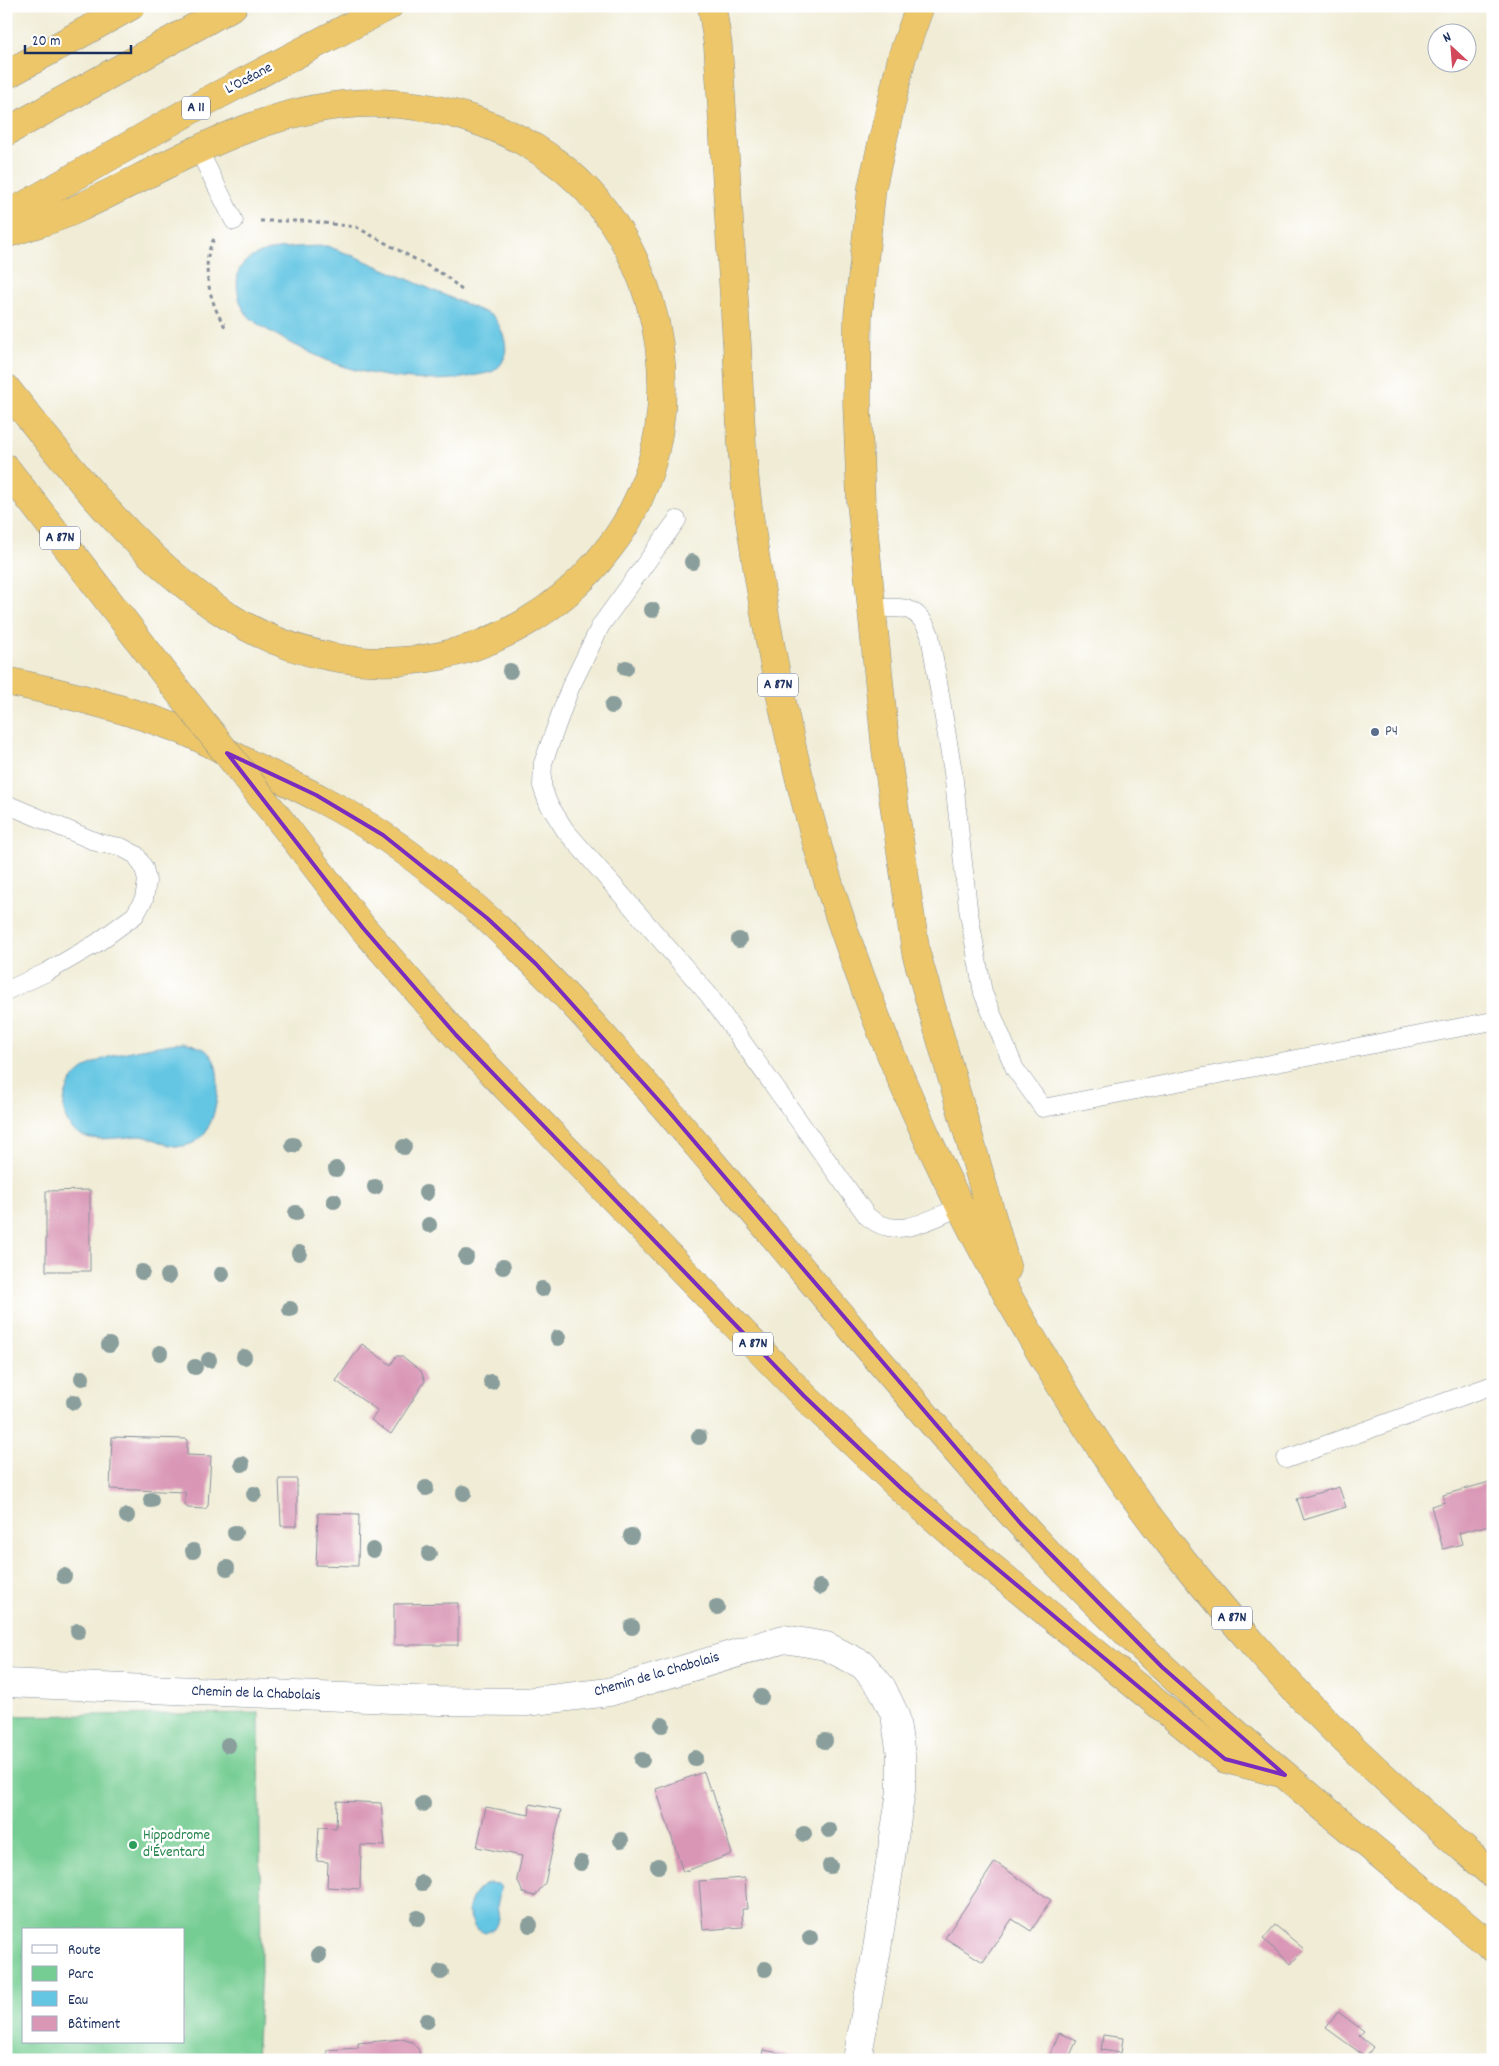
<svg xmlns="http://www.w3.org/2000/svg" width="1499" height="2066" font-family="Dekko,sans-serif">
  <style>
    .green { fill: #76cd93; stroke: #487e78; fill-rule: evenodd }
    .water { fill: #65c6e3; stroke: #407aa0 }
    .building { fill: #d996b5 }
    .lines { fill: none; stroke-linecap: round; stroke-linejoin: round }
    .service-casing { stroke: #868e9a; stroke-width: 19 }
    .minor-casing { stroke: #868e9a; stroke-width: 29 }
    .motorway-casing { stroke: #868e9a; stroke-width: 29 }
    .path { stroke: #868e9a; stroke-width: 3; stroke-dasharray: 4 4; stroke-linecap: butt }
    .service { stroke: #fff; stroke-width: 18 }
    .minor { stroke: #fff; stroke-width: 28 }
    .motorway { stroke: #ecc669; stroke-width: 28 }
    .motorway-bridge-casing { stroke: #868e9a; stroke-width: 29; stroke-linecap: butt }
    .motorway-bridge { stroke: #ecc669; stroke-width: 28 }
    .tree { fill: #8a9e9c }
    .marked { fill: none; stroke: #7b2cbf; stroke-width: 4; stroke-linejoin: round }
    .service-dot { fill: #5c6f8a; stroke: #fff; stroke-width: 2 }
    .leisure-dot { fill: #2e9e5b; stroke: #fff; stroke-width: 2 }
    .labels { text-anchor: middle; dominant-baseline: central; stroke-width: 5; stroke-linejoin: round; paint-order: stroke }
    .shield { fill: #fff; stroke: #5f6d8e; stroke-width: 1 }
    .shield-label { font-size: 14px; font-weight: bold; fill: #1b2f5e }
    .street-label { font-size: 15px; fill: #1b2f5e; stroke: #fff }
    .service-label { font-size: 15px; fill: #4e5e75; stroke: #fff; text-anchor: start }
    .leisure-label { font-size: 15px; fill: #27864d; stroke: #fff; text-anchor: start }
  </style>
  <rect width="100%" height="100%" fill="#fff"/>
  <filter id="ink" filterUnits="userSpaceOnUse"><feTurbulence type="fractalNoise" baseFrequency=".02" numOctaves="2"/><feDisplacementMap in="SourceGraphic" scale="10" xChannelSelector="R" yChannelSelector="G"/><feConvolveMatrix kernelMatrix="1 2 1 2 8 2 1 2 1" color-interpolation-filters="sRGB"/></filter>
  <filter id="wash" filterUnits="userSpaceOnUse"><feTurbulence type="fractalNoise" baseFrequency=".0096" numOctaves="4" result="noise"/><feDisplacementMap in="SourceGraphic" scale="20" xChannelSelector="R" yChannelSelector="G"/><feGaussianBlur stdDeviation="1.12" result="paint"/><feColorMatrix in="noise" values="0 0 0 0 0 0 0 0 0 0 0 0 0 0 0 0 0 1.4 0 .05"/><feComposite in="paint" operator="in"/></filter>
  <g filter="url(#wash)">
    <rect width="100%" height="100%" fill="#f0ecd5"/>
    <path class="green" d="M 259,1713 L 261,1972 L 256,2060 L 6,2060 L 6,1716 ZM 24,1930 L 184,1930 L 184,2042 L 24,2042 Z"/>
    <g class="water">
      <path d="M 327,246 L 356,257 L 493,316 C 504,331 514,356 495,370 C 491,373 482,374 477,375 C 440,385 379,378 342,366 C 320,358 300,348 280,337 C 268,330 252,323 244,310 C 238,300 236,286 238,274 C 245,244 304,247 327,246 Z"/>
      <path d="M 183,1042 C 194,1045 209,1048 214,1061 C 223,1082 216,1133 193,1143 C 171,1153 159,1137 139,1136 C 132,1136 124,1138 116,1138 C 105,1139 89,1140 79,1134 C 55,1120 62,1085 82,1070 C 109,1051 150,1048 183,1042 Z"/>
      <path d="M 489,1883 L 498,1884 L 501,1887 L 497,1906 L 499,1919 L 494,1929 L 485,1933 L 475,1928 L 468,1912 C 470,1899 477,1887 489,1883 Z"/>
    </g>
    <g id="blocks">
      <g class="building">
        <path d="M 90,1190 L 90,1271 L 46,1271 L 46,1191 Z"/>
        <path d="M 362,1344 L 391,1365 L 396,1356 L 402,1356 L 421,1371 L 425,1381 L 391,1434 L 371,1420 L 378,1411 L 336,1381 Z"/>
        <path d="M 112,1437 L 187,1439 L 187,1455 L 211,1456 L 208,1506 L 205,1509 L 188,1508 L 185,1505 L 185,1492 L 110,1489 Z"/>
        <path d="M 279,1479 L 297,1479 L 297,1526 L 281,1526 Z"/>
        <path d="M 1493,1481 L 1493,1524 L 1459,1533 L 1462,1544 L 1443,1549 L 1431,1506 L 1445,1502 L 1443,1495 Z"/>
        <path d="M 1339,1487 L 1346,1507 L 1304,1520 L 1297,1499 Z"/>
        <path d="M 318,1513 L 359,1514 L 358,1566 L 316,1565 Z"/>
        <path d="M 458,1603 L 458,1645 L 394,1645 L 394,1604 Z"/>
        <path d="M 704,1772 L 710,1790 L 712,1790 L 732,1854 L 683,1872 L 656,1789 Z"/>
        <path d="M 337,1801 L 381,1803 L 385,1846 L 361,1845 L 360,1889 L 327,1887 L 328,1862 L 317,1861 L 319,1827 L 336,1828 Z"/>
        <path d="M 530,1804 L 561,1810 L 545,1883 L 535,1896 L 523,1893 L 517,1879 L 522,1856 L 477,1847 L 486,1807 L 529,1815 Z"/>
        <path d="M 995,1862 L 1051,1900 L 1031,1931 L 1012,1919 L 983,1962 L 945,1938 Z"/>
        <path d="M 745,1878 L 747,1909 L 742,1909 L 743,1927 L 703,1930 L 699,1881 Z"/>
        <path d="M 1275,1925 L 1304,1949 L 1291,1964 L 1263,1939 Z"/>
        <path d="M 1338,2012 L 1364,2031 L 1359,2036 L 1373,2047 L 1366,2057 L 1326,2028 Z"/>
        <path d="M 1059,2033 L 1077,2040 L 1068,2060 L 1048,2060 Z"/>
        <path d="M 1103,2035 L 1123,2038 L 1121,2053 L 1101,2050 Z"/>
        <path d="M 402,2039 L 412,2042 L 419,2050 L 420,2060 L 327,2060 L 327,2050 L 358,2048 L 358,2043 Z"/>
        <path d="M 763,2050 L 797,2056 L 796,2060 L 761,2060 Z"/>
      </g>
    </g>
  </g>
  <g filter="url(#ink)">
    <use href="#blocks" fill-opacity="0" stroke="#868e9a" stroke-width="1"/>
    <g class="lines">
      <g class="service-casing">
        <g id="service">
          <path d="M 198,149 L 234,221"/>
          <path d="M 677,520 L 601,625 L 570,688 L 543,763 L 542,786 L 548,803 L 565,830 L 708,994 L 867,1216 C 896,1242 930,1219 960,1207"/>
          <path d="M 872,609 C 902,607 918,604 930,635 L 953,772 L 968,908 L 983,993 L 1015,1069 L 1043,1108 L 1493,1021"/>
          <path d="M 6,804 L 99,843 L 121,847 L 136,855 L 144,868 L 147,881 L 144,899 L 135,915 L 97,943 L 47,972 L 6,991"/>
          <path d="M 1286,1459 L 1493,1385"/>
        </g>
      </g>
      <g class="minor-casing">
        <path id="minor" d="M 6,1683 L 439,1701 L 526,1702 L 609,1692 L 784,1639 L 826,1646 L 863,1665 L 882,1688 L 895,1715 L 901,1755 L 901,1791 L 877,1949 L 857,2060"/>
      </g>
      <g class="motorway-casing">
        <g id="motorway">
          <path d="M 712,6 L 718,46 C 725,146 731,246 737,345 C 740,404 741,463 750,521 C 770,660 799,800 845,933 C 908,1116 995,1289 1102,1450 C 1147,1519 1201,1584 1255,1646 C 1327,1729 1411,1802 1493,1875"/>
          <path d="M 920,6 L 902,57 L 872,187 L 858,316 L 857,402 L 861,502 L 886,750 L 916,953 L 1007,1269"/>
          <path d="M 6,75 L 131,6"/>
          <path d="M 6,132 L 233,6"/>
          <path d="M 6,216 L 205,102 L 389,6"/>
          <path d="M 6,234 C 31,225 58,219 81,207 C 173,164 265,104 371,103 C 449,103 532,132 587,190 C 665,273 686,411 632,512 C 623,531 610,547 597,563 C 556,610 501,643 440,656 C 366,671 291,656 228,616 C 140,560 70,469 6,388"/>
          <path d="M 6,468 L 181,695"/>
          <path d="M 6,681 C 64,693 124,708 179,729 C 207,740 233,756 260,769 C 302,789 343,809 382,835 C 512,923 613,1046 714,1165 C 815,1284 914,1405 1018,1521 C 1161,1680 1329,1812 1493,1948"/>
          <path d="M 290,833 L 363,928 L 456,1035 L 804,1396 L 903,1490 L 973,1552 L 1225,1759 L 1280,1773"/>
        </g>
      </g>
      <g class="path">
        <path d="M 260,221 L 309,221 L 356,227 L 446,276 L 464,292"/>
        <path d="M 214,239 C 199,264 211,307 226,328"/>
      </g>
      <use href="#service" class="service"/>
      <use href="#minor" class="minor"/>
      <use href="#motorway" class="motorway"/>
      <g class="motorway-bridge-casing">
        <path id="motorway-bridge" d="M 181,695 L 290,833"/>
      </g>
      <use href="#motorway-bridge" class="motorway-bridge"/>
    </g>
    <g class="tree">
      <circle cx="692" cy="562" r="8"/>
      <circle cx="652" cy="610" r="8"/>
      <circle cx="626" cy="668" r="8"/>
      <circle cx="510" cy="671" r="8"/>
      <circle cx="612" cy="706" r="8"/>
      <circle cx="739" cy="940" r="8"/>
      <circle cx="293" cy="1145" r="8"/>
      <circle cx="404" cy="1147" r="8"/>
      <circle cx="336" cy="1169" r="8"/>
      <circle cx="375" cy="1187" r="8"/>
      <circle cx="426" cy="1193" r="8"/>
      <circle cx="334" cy="1201" r="8"/>
      <circle cx="296" cy="1213" r="8"/>
      <circle cx="429" cy="1225" r="8"/>
      <circle cx="299" cy="1253" r="8"/>
      <circle cx="466" cy="1257" r="8"/>
      <circle cx="503" cy="1267" r="8"/>
      <circle cx="142" cy="1272" r="8"/>
      <circle cx="222" cy="1274" r="8"/>
      <circle cx="168" cy="1276" r="8"/>
      <circle cx="542" cy="1289" r="8"/>
      <circle cx="290" cy="1309" r="8"/>
      <circle cx="558" cy="1338" r="8"/>
      <circle cx="109" cy="1345" r="8"/>
      <circle cx="160" cy="1353" r="8"/>
      <circle cx="244" cy="1357" r="8"/>
      <circle cx="209" cy="1360" r="8"/>
      <circle cx="195" cy="1367" r="8"/>
      <circle cx="82" cy="1378" r="8"/>
      <circle cx="491" cy="1382" r="8"/>
      <circle cx="74" cy="1402" r="8"/>
      <circle cx="699" cy="1437" r="8"/>
      <circle cx="242" cy="1464" r="8"/>
      <circle cx="426" cy="1488" r="8"/>
      <circle cx="464" cy="1493" r="8"/>
      <circle cx="254" cy="1494" r="8"/>
      <circle cx="151" cy="1500" r="8"/>
      <circle cx="127" cy="1516" r="8"/>
      <circle cx="235" cy="1533" r="8"/>
      <circle cx="631" cy="1536" r="8"/>
      <circle cx="373" cy="1550" r="8"/>
      <circle cx="193" cy="1551" r="8"/>
      <circle cx="429" cy="1554" r="8"/>
      <circle cx="227" cy="1568" r="8"/>
      <circle cx="64" cy="1576" r="8"/>
      <circle cx="820" cy="1587" r="8"/>
      <circle cx="717" cy="1607" r="8"/>
      <circle cx="632" cy="1627" r="8"/>
      <circle cx="78" cy="1631" r="8"/>
      <circle cx="761" cy="1697" r="8"/>
      <circle cx="662" cy="1725" r="8"/>
      <circle cx="825" cy="1741" r="8"/>
      <circle cx="228" cy="1745" r="8"/>
      <circle cx="695" cy="1758" r="8"/>
      <circle cx="642" cy="1760" r="8"/>
      <circle cx="423" cy="1804" r="8"/>
      <circle cx="829" cy="1830" r="8"/>
      <circle cx="804" cy="1834" r="8"/>
      <circle cx="621" cy="1840" r="8"/>
      <circle cx="581" cy="1863" r="8"/>
      <circle cx="658" cy="1866" r="8"/>
      <circle cx="830" cy="1866" r="8"/>
      <circle cx="422" cy="1883" r="8"/>
      <circle cx="418" cy="1918" r="8"/>
      <circle cx="530" cy="1925" r="8"/>
      <circle cx="810" cy="1938" r="8"/>
      <circle cx="319" cy="1955" r="8"/>
      <circle cx="765" cy="1969" r="8"/>
      <circle cx="441" cy="1972" r="8"/>
      <circle cx="427" cy="2021" r="8"/>
    </g>
  </g>
  <path class="marked" d="M 227,753 L 316,795 L 383,835 L 487,918 L 536,964 L 670,1113 L 1021,1524 L 1162,1667 L 1285,1775 L 1225,1759 L 903,1490 L 804,1396 L 456,1035 L 363,928 Z"/>
  <circle class="service-dot" cx="1375" cy="732" r="5"/>
  <circle class="leisure-dot" cx="133" cy="1845" r="5"/>
  <g class="labels">
    <g class="shield">
      <rect x="182" y="96.5" width="28" height="23" rx="4"/>
      <rect x="40" y="526.5" width="40" height="23" rx="4"/>
      <rect x="758" y="673.5" width="40" height="23" rx="4"/>
      <rect x="733" y="1332.5" width="40" height="23" rx="4"/>
      <rect x="1212" y="1606.5" width="40" height="23" rx="4"/>
    </g>
    <g class="shield-label">
      <text x="196" y="108">A 11</text>
      <text x="60" y="538">A 87N</text>
      <text x="778" y="685">A 87N</text>
      <text x="753" y="1344">A 87N</text>
      <text x="1232" y="1618">A 87N</text>
    </g>
    <g class="street-label">
      <text transform="translate(249 79) rotate(-28)">L’Océane</text>
      <text transform="translate(657 1675) rotate(-16)">Chemin de la Chabolais</text>
      <text transform="translate(256 1694) rotate(2)">Chemin de la Chabolais</text>
    </g>
    <g class="service-label">
      <text x="1385" y="732">P4</text>
    </g>
    <g class="leisure-label">
      <text x="143" y="1836">Hippodrome<tspan x="143" dy="17">d'Éventard</tspan></text>
    </g>
  </g>
  <rect width="1499" height="2066" fill="none" stroke="#fff" stroke-width="25"/>
  <rect x="22" y="1928" width="162" height="115" fill="#ffffff" stroke="#a4acbf"/>
  <rect x="32" y="1945" width="25" height="8" fill="#ffffff" stroke="#a4acbf"/>
  <text x="68" y="1954" font-size="15" fill="#1b2f5e">Route</text>
  <rect x="32" y="1966" width="25" height="15" fill="#76cd93" stroke="#a4acbf"/>
  <text x="68" y="1978" font-size="15" fill="#1b2f5e">Parc</text>
  <rect x="32" y="1991" width="25" height="15" fill="#65c6e3" stroke="#a4acbf"/>
  <text x="68" y="2004" font-size="15" fill="#1b2f5e">Eau</text>
  <rect x="32" y="2016" width="25" height="15" fill="#d996b5" stroke="#a4acbf"/>
  <text x="68" y="2028" font-size="15" fill="#1b2f5e">Bâtiment</text>
  <g transform="translate(1452 48) rotate(334)"><circle r="24" fill="#ffffff" stroke="#a4acbf"/>
  <path d="M0-4L9 19L0 12L-9 19Z" fill="#d1495b"/>
  <text y="-8" font-size="14" font-weight="bold" text-anchor="middle" fill="#1b2f5e">N</text>
  </g>
  <path d="M25 45v8h106v-8" fill="none" stroke="#1b2f5e" stroke-width="2.5"/>
  <text x="32" y="45" font-size="15" fill="#1b2f5e" stroke="#ffffff" stroke-width="4" paint-order="stroke">20 m</text>
</svg>
